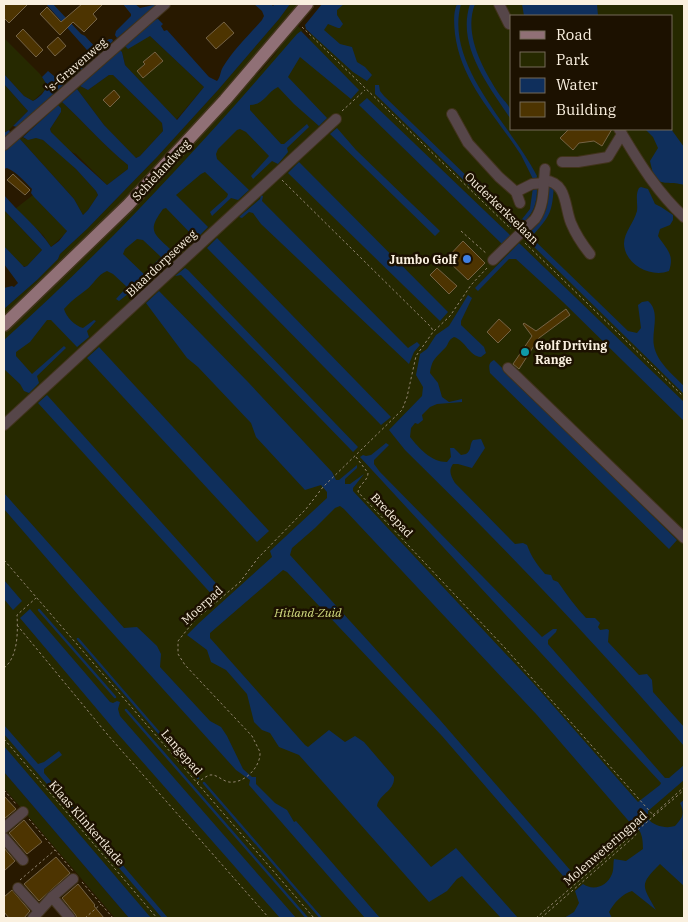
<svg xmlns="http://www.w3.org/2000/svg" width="688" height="922" font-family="'IBM Plex Serif',serif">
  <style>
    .green { fill: #262900; fill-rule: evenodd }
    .water { fill: #0f2f5c }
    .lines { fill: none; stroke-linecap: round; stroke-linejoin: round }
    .stream { stroke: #0f2f5c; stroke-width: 2.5 }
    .building { fill: #4d3401; stroke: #756345 }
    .minor-casing { stroke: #41331b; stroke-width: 12 }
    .major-casing { stroke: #41331b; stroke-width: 15 }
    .path { stroke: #91846f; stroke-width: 1; stroke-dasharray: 2.5 2.5; stroke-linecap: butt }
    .minor { stroke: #564649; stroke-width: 10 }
    .major { stroke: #907076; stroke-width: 12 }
    .shop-dot { fill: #3f7fe0; stroke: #1c1100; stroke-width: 2 }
    .culture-dot { fill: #0f9aa8; stroke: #1c1100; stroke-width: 2 }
    .labels { text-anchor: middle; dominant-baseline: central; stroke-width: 5; stroke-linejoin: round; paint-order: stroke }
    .street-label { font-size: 12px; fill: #faf0df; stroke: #1c1100 }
    .poi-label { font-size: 12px; font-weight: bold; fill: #faf0df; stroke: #1c1100; text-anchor: end }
    .park-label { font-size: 12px; font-style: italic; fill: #d4de80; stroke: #1c1100 }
  </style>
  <rect width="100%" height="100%" fill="#281900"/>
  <g class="green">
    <path d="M 290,4 L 300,4 L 222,98 L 156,169 L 68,259 L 4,316 L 4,309 L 37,280 L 58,259 L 60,254 L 87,229 L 157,157 L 218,90 L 279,19 Z"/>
    <path d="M 311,4 L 314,4 L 297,25 L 303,31 L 300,32 L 309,40 L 313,25 L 329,4 L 684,4 L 684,918 L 145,918 L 4,751 L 4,329 L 245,84 L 260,72 L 276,53 L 286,35 ZM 512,16 L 672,16 L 672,129 L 512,129 Z"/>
    <path d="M 150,36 L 204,87 L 176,120 L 125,65 L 122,52 L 119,49 L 124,45 Z"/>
    <path d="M 4,38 L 40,74 L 47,85 L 44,91 L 33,101 L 24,96 L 4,74 Z"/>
    <path d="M 109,75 L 113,75 L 162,123 L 163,131 L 140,156 L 135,158 L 104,125 L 77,89 L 80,86 L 88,90 Z"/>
    <path d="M 4,84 L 28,111 L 10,129 L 4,133 Z"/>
    <path d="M 62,102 C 85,123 104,146 128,165 L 128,169 L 107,185 L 76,154 L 67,150 L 51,132 L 50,129 L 61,112 L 61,108 L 58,105 Z"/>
    <path d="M 23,137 L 25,139 C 31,139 36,137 41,139 C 56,146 85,178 96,191 L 98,195 L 88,210 L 83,215 L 74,199 L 20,139 Z"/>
    <path d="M 33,195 L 67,230 L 65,234 L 51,247 L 43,235 L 15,209 Z"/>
    <path d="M 4,210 L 42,250 L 27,266 L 21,266 L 4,246 Z"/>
    <path d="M 4,772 L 129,918 L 115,918 L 4,788 Z"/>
  </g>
  <g class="water">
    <path d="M 46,4 L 53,4 L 81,34 L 85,36 L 96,48 L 98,48 L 109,39 L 112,39 L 113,41 L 75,76 L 74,78 L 71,74 L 71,71 L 87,56 L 87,50 Z"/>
    <path d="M 123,4 L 135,4 L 140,8 L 158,4 L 117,38 L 115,35 L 116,31 L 131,16 L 131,14 Z"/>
    <path d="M 254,4 L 271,4 L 273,6 L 275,4 L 290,4 L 279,19 L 218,90 L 157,157 L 87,229 L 60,254 L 58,259 L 37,280 L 4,309 L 4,288 L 12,286 L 14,287 L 18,283 L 4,264 L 4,246 L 24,267 L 27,266 L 42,250 L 4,210 L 4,195 C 19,213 38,227 51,247 L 59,241 L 67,231 L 34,197 L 31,193 L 32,189 C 24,181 18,173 7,168 L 4,169 L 4,133 L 9,130 L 12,136 L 20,139 L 74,199 L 83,215 L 88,210 L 98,195 L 96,191 L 76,169 L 43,140 L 36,138 L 28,140 L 23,137 L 58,105 L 61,108 L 61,112 L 50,129 L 51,132 C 69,150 88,168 107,185 L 128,169 L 128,165 C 104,146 85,123 62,102 L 77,89 L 104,125 L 136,158 L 140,156 L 163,131 L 162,123 L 113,75 L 109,75 L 88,90 L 80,86 L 119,49 L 122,52 L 125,65 L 177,120 L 204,87 L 150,36 L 128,49 L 124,45 L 154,20 L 158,19 L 163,24 L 161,26 L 164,31 L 167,30 L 209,77 L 217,81 C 221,76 220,72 223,67 C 233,50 249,35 262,20 L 264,16 L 262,11 Z"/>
    <path d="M 322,4 L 344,4 L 337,10 L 337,15 L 343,24 L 340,28 L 338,28 L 328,24 L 324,30 L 340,44 L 352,47 L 357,62 L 365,67 L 372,75 L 367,81 L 353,72 L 306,29 L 305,25 Z"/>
    <path d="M 457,4 L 461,4 C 444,65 512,126 537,176 L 536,180 L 533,179 C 529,171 525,163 521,155 C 496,116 461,82 455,34 C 454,24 453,13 457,4 Z"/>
    <path d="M 470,4 L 475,4 C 463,34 483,69 499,94 C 507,105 512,106 512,121 C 490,87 456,47 470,4 Z"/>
    <path d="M 522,4 L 597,4 L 598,16 L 524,16 Z"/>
    <path d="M 301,31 L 359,90 L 351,99 L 300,57 L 288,77 L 327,118 L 319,126 L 294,104 L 278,87 C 267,92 264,105 250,105 L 250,110 L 281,144 L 284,144 L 307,124 L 309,127 L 287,148 L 288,152 L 278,164 L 272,161 L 253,179 L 251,176 L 269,156 L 246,132 L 240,129 L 237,130 L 218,149 L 216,154 L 217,159 L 249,190 L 238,200 L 231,198 L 212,216 L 210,212 L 227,197 L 228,194 L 205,172 L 201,174 L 176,195 L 208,227 L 196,239 L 166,208 L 163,209 C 147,231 153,233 171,250 L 184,237 L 186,240 L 174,253 L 176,258 L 171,262 L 165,260 L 153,270 L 151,267 L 161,257 L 143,240 L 137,239 L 125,249 L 123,254 L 148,278 L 119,301 L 116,299 L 127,287 L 113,274 L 107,271 C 97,275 94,284 86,290 C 78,296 71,301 64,309 C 66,317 75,326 83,328 L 94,320 L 96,321 L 87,331 L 89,337 L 77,347 L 51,320 L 47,320 L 30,342 L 16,352 L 16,356 L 32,374 L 64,346 L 66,348 L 37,376 L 39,383 L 29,393 L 24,391 L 20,384 L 4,369 L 4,340 C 109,246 205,141 297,34 Z"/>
    <path d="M 48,71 L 60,81 L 64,77 L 68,81 L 17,127 L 13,126 L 28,111 L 4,84 L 4,74 L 24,96 L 33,101 C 40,97 45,92 47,85 L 42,77 Z"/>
    <path d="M 375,85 L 379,85 L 380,91 L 384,96 L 514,222 L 519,223 L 530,209 L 533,187 L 537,187 C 537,208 532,214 518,229 L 514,229 L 375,94 Z"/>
    <path d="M 367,98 L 511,236 L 502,244 L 359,105 Z"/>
    <path d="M 337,128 L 356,150 L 440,231 L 435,236 L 330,134 Z"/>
    <path d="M 645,129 L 671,129 L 684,147 L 684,185 C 672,181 664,186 654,178 L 650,161 L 658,148 L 653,137 Z"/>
    <path d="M 299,162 L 448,312 L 440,321 L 288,173 Z"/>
    <path d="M 554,185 C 552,212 551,215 533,235 L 533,239 L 628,331 L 637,333 L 641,328 L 638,305 L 642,302 L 648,301 C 661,312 651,331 654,346 C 657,362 673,375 684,386 L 684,394 L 526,239 L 526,237 C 544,217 548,215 549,187 Z"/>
    <path d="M 641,187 L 648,189 L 655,204 L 661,207 L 673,215 L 673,220 L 670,225 L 660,229 L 658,236 C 666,249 675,254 669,271 C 651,278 625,265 624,244 C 624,232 634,223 637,211 C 638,203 635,195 639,188 Z"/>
    <path d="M 261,195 L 263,196 L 262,201 L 408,348 L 417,342 L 420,345 L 414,352 L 409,364 L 261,224 L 253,213 L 249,212 L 242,218 L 239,217 L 260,199 Z"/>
    <path d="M 217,238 L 391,417 L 381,425 L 207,248 Z"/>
    <path d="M 519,243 L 684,402 L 684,421 L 563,302 L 516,259 L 509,259 L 478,291 L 475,288 Z"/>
    <path d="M 185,268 L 188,270 L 358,447 L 353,452 L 181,275 L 175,276 Z"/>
    <path d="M 159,291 L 248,382 L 332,472 L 336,480 L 339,480 L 357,465 L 357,468 L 345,479 L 345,484 L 350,484 L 364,474 L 353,488 L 353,491 L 534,684 L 638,802 L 660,785 L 661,783 L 360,457 L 363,455 L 366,456 L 371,455 L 386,443 L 389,445 L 374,460 L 374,464 L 380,472 L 542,637 L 553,629 L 557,629 L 556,632 L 548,640 L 548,644 L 665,778 L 669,778 L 684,765 L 684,780 L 648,811 L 648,819 C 654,826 666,829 675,826 C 683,817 685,814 680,803 L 684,800 L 684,844 C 681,851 684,876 684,886 L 660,864 C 639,885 642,885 656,910 L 632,891 C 623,893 613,904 609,912 L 612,918 L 564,918 L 574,912 L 579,903 L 575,891 L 583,884 C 593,891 607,887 612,874 C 614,870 613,863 614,859 L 626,861 L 643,849 C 643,840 642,828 633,826 L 537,715 L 344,509 L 340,506 L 335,508 L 315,528 L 292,548 L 290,555 L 440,720 L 577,878 L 570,884 L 442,736 L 287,572 L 283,570 L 210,633 L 210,638 L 305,745 L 308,747 L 329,730 L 345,742 L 355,736 L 364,742 L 394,777 C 395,791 379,794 377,806 L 431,867 L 456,848 L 518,918 L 501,918 L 462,876 L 457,879 L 447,891 L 429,902 L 299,755 L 279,747 L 270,733 L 262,730 L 254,722 L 247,694 L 226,670 L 211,662 L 207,650 L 187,635 L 199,623 L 272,557 L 270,551 L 327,498 L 327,492 L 321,485 L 305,490 L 256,437 L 251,423 L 198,367 L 187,358 L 146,303 Z"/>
    <path d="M 468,295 L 472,298 L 461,321 L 461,325 L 484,347 L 486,353 L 481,357 C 469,356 466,341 454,337 C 448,340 449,343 446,347 C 437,357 432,358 430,373 L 438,383 L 442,397 L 449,402 L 462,399 L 462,402 L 437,404 L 430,407 L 422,415 L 423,420 L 418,424 L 415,423 L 411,428 L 410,437 C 419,448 431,462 447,462 L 451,457 L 450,448 L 454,448 L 461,455 L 466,454 C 472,450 469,445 473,440 L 481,439 L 485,448 L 472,468 L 458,464 L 453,464 C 448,471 451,476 455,483 L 515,544 L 523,543 L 527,545 C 531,556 537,565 545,574 L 551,575 L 553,580 L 558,582 C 567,595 575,606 586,618 L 595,618 L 600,623 L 598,627 L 600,630 L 607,629 L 609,630 L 608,642 L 639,675 L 647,674 L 652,680 L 653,692 L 684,727 L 684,746 C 596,643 502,545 405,450 L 389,430 L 422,396 L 423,387 L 416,375 L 420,354 L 427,349 L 436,335 L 449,326 Z"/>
    <path d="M 99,347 L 269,531 L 257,542 L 87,358 Z"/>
    <path d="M 494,360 L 677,540 L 669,549 L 490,373 C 489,367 488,363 494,360 Z"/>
    <path d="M 47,395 L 223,591 L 215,598 L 38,403 Z"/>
    <path d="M 4,493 L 124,628 L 137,627 L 157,646 L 161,654 L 160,667 L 210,721 L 221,727 L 227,736 L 243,769 L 252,777 L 256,777 L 256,784 L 275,803 L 287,810 L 294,822 L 296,821 L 380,918 L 365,918 L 249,785 L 250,780 L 236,770 L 80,597 L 4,509 Z"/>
    <path d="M 4,580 L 22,601 L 13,610 L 4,599 Z"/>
    <path d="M 30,609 L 110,702 L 113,703 L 117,701 L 120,702 L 118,709 L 120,716 L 296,918 L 280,918 L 118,734 L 20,618 Z"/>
    <path d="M 4,725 L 38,764 L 44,762 L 59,751 L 62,755 L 44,769 L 44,773 L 168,918 L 162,918 L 4,734 Z"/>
    <path d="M 4,746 L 151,918 L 129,918 L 4,772 Z"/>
  </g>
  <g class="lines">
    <g class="stream">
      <path d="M 39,610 L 115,697"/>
      <path d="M 78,639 L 198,778"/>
      <path d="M 126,710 L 307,918"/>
      <path d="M 204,783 L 321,918"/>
    </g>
  </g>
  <g class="building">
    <path d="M 4,4 L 28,4 L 9,23 L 4,18 Z"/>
    <path d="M 82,4 L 103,4 L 93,14 L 97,19 L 84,32 L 73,22 L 60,35 L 40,14 L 47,7 L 61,22 Z"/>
    <path d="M 224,22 L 234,33 L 216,49 L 206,38 Z"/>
    <path d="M 23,29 L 43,50 L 36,57 L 16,36 Z"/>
    <path d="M 58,37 L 66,46 L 55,56 L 47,47 Z"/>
    <path d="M 155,52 L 163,61 L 143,78 L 137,71 L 145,64 L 143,62 Z"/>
    <path d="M 114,90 L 120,97 L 110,107 L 103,100 Z"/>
    <path d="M 569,129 L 612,129 L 602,146 L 594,141 L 579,143 L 573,150 L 560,138 Z"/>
    <path d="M 13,174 L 30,190 L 25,195 L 7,180 Z"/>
    <path d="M 463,241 L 485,263 L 468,280 L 446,259 Z"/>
    <path d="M 437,268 L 457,286 L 449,294 L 430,275 Z"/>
    <path d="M 566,309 L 570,315 L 539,338 L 519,369 L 513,364 L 532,336 L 523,324 L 524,323 L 536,331 Z"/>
    <path d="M 499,319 L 511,330 L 498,343 L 487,332 Z"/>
    <path d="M 4,796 L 16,809 L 4,819 Z"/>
    <path d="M 24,820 L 42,842 L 27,854 L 9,833 Z"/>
    <path d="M 4,848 L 15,861 L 4,871 Z"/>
    <path d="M 56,857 L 70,873 L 39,901 L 24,884 Z"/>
    <path d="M 78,884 L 95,905 L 94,906 L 104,918 L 77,918 L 75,914 L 62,898 Z"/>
    <path d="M 12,890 L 30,911 L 24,918 L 9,918 L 4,912 L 4,897 Z"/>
  </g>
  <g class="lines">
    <g class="minor-casing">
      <g id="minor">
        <path d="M 499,4 L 509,24"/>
        <path d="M 452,114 L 468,143 L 499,177 L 516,192"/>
        <path d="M 622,134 C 640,164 658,193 684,217"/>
        <path d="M 4,145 L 165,4"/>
        <path d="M 562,162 L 578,162 L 608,157 L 622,134 L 619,129"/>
        <path d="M 544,180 C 568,183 564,206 571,223 C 576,235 582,244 590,254"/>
        <path d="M 520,203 L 516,192 L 532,184 L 544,183"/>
        <path d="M 493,260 L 535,219 C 545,205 543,186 545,169"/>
        <path d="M 508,368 L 684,538"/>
        <path d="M 4,425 L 336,119"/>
        <path d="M 4,828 L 23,812"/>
        <path d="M 4,838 L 23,860"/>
        <path d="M 18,888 L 39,911"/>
        <path d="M 52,897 L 70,918"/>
        <path d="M 33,918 L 52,897 L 73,879"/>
      </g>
    </g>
    <g class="major-casing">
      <path id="major" d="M 4,325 L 128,205 L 225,100 L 307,4"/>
    </g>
    <g class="path">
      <path d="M 302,27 L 511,229"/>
      <path d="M 342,111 L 365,90"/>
      <path d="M 282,180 L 431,327 L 433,331"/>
      <path d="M 461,231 L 487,254"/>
      <path d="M 525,243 L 684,397"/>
      <path d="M 356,457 L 368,473 C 368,481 359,484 358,492 L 506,649 L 654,816"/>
      <path d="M 4,560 L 314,918"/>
      <path d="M 17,625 L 107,734 L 269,918"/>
      <path d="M 4,668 C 18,657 18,632 17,615 L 36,598"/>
      <path d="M 4,739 L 157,918"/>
      <path d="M 197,783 C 201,780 206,776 210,775 C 217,774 222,781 229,782 C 244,784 261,767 260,752 L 252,736 L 185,665 L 178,654 L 178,641 L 195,620 L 240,582 L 258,558 L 306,509 L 323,487 L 402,410 L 407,397 L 416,356 L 433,332 L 450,316 L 471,285 L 487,268"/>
      <path d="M 4,790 L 16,804"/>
      <path d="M 653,815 L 684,787"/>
      <path d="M 29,819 L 73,871"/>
      <path d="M 20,880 L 55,850"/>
      <path d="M 82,882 L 113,918"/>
      <path d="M 85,918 L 101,904"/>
      <path d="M 536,918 L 684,790"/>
      <path d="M 541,918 L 635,836 L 637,832"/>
    </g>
    <use href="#minor" class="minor"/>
    <use href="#major" class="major"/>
  </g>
  <circle class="shop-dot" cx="467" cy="259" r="5"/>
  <circle class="culture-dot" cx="525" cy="352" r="5"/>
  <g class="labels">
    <g class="street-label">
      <text transform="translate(76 65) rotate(-41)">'s-Gravenweg</text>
      <text transform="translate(161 170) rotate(-47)">Schielandweg</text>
      <text transform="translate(502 208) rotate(44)">Ouderkerkselaan</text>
      <text transform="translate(161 263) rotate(-43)">Blaardorpseweg</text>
      <text transform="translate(392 515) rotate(47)">Bredepad</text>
      <text transform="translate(202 605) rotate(-42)">Moerpad</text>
      <text transform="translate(182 752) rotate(49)">Langepad</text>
      <text transform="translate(87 823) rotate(49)">Klaas Klinkertkade</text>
      <text transform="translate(605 848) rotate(-41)">Molenweteringpad</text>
    </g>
    <g class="poi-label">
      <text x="457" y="259">Jumbo Golf</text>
      <text x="535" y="345" text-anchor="start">Golf Driving<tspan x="535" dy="14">Range</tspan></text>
    </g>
    <g class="park-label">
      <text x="308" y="612">Hitland-Zuid</text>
    </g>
  </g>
  <rect width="688" height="922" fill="none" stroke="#faf0df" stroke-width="10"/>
  <rect x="510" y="15" width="162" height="115" fill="#1c1100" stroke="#756a59"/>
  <rect x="520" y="31" width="25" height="8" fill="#907076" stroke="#756a59"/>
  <text x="556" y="40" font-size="15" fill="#faf0df">Road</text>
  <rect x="520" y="52" width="25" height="15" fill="#262900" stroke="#756a59"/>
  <text x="556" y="65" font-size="15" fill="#faf0df">Park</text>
  <rect x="520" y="78" width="25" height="15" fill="#0f2f5c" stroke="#756a59"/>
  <text x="556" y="90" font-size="15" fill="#faf0df">Water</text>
  <rect x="520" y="102" width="25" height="15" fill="#4d3401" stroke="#756a59"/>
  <text x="556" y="115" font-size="15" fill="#faf0df">Building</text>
</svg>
